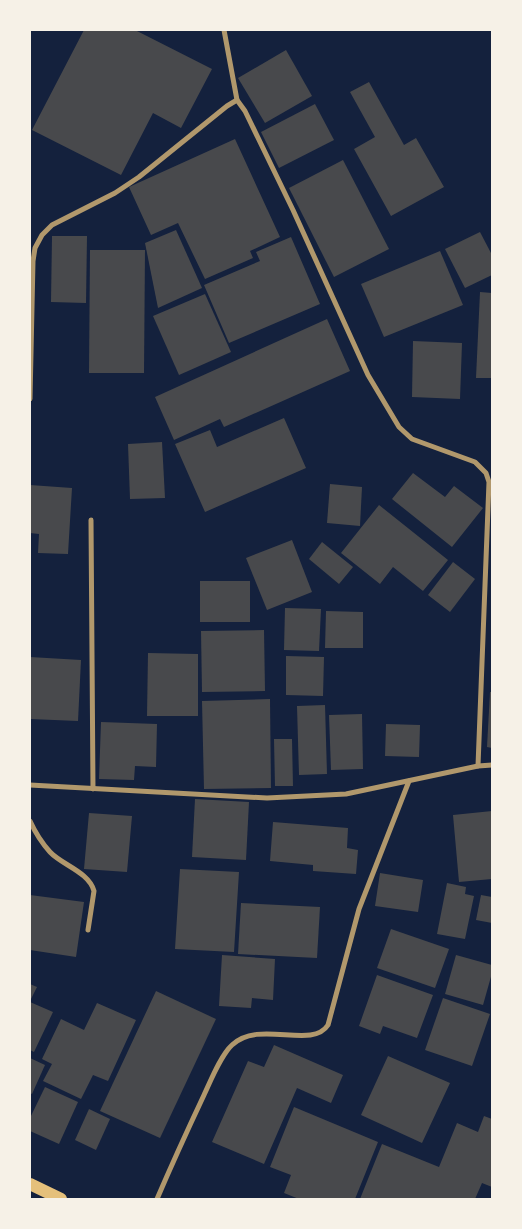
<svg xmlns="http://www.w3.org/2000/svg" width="522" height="1229" font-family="'PT Sans Narrow',sans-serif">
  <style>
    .building { fill: #48494c }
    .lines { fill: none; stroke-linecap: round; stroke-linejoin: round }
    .minor { stroke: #b1986c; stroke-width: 5 }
    .primary { stroke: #e5c07b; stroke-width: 12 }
  </style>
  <rect width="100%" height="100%" fill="#14213d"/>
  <g class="building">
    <path d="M 84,30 L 135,30 L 212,69 L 181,128 L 153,113 L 121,175 L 32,130 Z"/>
    <path d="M 286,50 L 312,96 L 265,123 L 238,78 Z"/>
    <path d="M 369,82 L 404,145 L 416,138 L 444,187 L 391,216 L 354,149 L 375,137 L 350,92 Z"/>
    <path d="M 315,104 L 334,140 L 279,168 L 261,132 Z"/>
    <path d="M 235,139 L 280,237 L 250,251 L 253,258 L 205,279 L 178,223 L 151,235 L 129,187 Z"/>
    <path d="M 343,160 L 389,249 L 334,277 L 289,188 Z"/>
    <path d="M 176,230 L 202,288 L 158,308 L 145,243 Z"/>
    <path d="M 480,232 L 492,255 L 492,275 L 465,288 L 445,249 Z"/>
    <path d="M 52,236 L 87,236 L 86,303 L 51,302 Z"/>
    <path d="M 291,237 L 320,304 L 229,343 L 204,285 L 260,261 L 256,252 Z"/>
    <path d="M 90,250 L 145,250 L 144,373 L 89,373 Z"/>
    <path d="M 440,251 L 463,305 L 384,337 L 361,284 Z"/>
    <path d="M 480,292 L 492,293 L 492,378 L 476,378 Z"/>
    <path d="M 205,294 L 231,352 L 179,375 L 153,316 Z"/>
    <path d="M 327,319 L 350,371 L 224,427 L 220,419 L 174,440 L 155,397 Z"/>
    <path d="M 413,341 L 462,343 L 460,399 L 412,397 Z"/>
    <path d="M 284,418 L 306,468 L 205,512 L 175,444 L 210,430 L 217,447 Z"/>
    <path d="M 162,442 L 165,498 L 130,499 L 128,444 Z"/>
    <path d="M 413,473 L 445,497 L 454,486 L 483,508 L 452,547 L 392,499 Z"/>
    <path d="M 330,484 L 362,487 L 360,526 L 327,523 Z"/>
    <path d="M 30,485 L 72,488 L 68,554 L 38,553 L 39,534 L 30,533 Z"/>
    <path d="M 379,505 L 448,560 L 423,591 L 393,567 L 380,584 L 341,553 Z"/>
    <path d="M 292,540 L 312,592 L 267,610 L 246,558 Z"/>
    <path d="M 322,542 L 353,567 L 339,584 L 309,559 Z"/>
    <path d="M 453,562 L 475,579 L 450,612 L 428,595 Z"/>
    <rect x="200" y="581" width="50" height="41"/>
    <path d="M 285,608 L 321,609 L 319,651 L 284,650 Z"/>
    <path d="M 326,611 L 363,612 L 363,648 L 325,648 Z"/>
    <path d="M 264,630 L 265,691 L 202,692 L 201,631 Z"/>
    <path d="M 148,653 L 198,654 L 198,716 L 147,716 Z"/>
    <path d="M 286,656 L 324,657 L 323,696 L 286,695 Z"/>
    <path d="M 30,657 L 81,660 L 78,721 L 30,719 Z"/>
    <path d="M 490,692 L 492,692 L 492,748 L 487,747 Z"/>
    <path d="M 270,699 L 271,788 L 204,789 L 202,701 Z"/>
    <path d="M 325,705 L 327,774 L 299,775 L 297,706 Z"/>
    <path d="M 362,714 L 363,769 L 331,770 L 329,715 Z"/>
    <path d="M 101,722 L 157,724 L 156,767 L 135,766 L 134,780 L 99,779 Z"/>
    <path d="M 386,724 L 420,725 L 419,757 L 385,756 Z"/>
    <path d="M 274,739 L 292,739 L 293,786 L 275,786 Z"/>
    <path d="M 195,799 L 249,802 L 246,860 L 192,857 Z"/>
    <path d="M 492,811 L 492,879 L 459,882 L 453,815 Z"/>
    <path d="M 89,813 L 132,816 L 127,872 L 84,869 Z"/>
    <path d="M 273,822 L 348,828 L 347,848 L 358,850 L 356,874 L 313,871 L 313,865 L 270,861 Z"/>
    <path d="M 180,869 L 239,872 L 234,952 L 175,949 Z"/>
    <path d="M 380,873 L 423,880 L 418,912 L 375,906 Z"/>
    <path d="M 447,883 L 466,887 L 465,894 L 474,896 L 465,939 L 437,934 Z"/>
    <path d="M 30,895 L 84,902 L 76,957 L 30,950 Z"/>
    <path d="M 481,895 L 492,897 L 492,923 L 476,920 Z"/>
    <path d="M 241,903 L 320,907 L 317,958 L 238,954 Z"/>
    <path d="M 391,929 L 449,949 L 435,988 L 377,968 Z"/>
    <path d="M 222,955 L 275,959 L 273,1000 L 252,998 L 251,1008 L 219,1006 Z"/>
    <path d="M 456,955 L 492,965 L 492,973 L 483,1005 L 445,994 Z"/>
    <path d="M 377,975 L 433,995 L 417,1038 L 383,1026 L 380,1034 L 359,1026 Z"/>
    <path d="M 30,984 L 37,987 L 30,1001 Z"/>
    <path d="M 156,991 L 216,1019 L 160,1138 L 100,1111 Z"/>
    <path d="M 443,998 L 490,1014 L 472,1066 L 425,1050 Z"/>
    <path d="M 30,1002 L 53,1012 L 34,1052 L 30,1050 Z"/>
    <path d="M 97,1003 L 136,1020 L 108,1081 L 93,1075 L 81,1099 L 43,1081 L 52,1064 L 42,1059 L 61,1019 L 84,1030 Z"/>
    <path d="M 274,1045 L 343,1075 L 331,1103 L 297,1088 L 264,1164 L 212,1142 L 248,1061 L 264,1067 Z"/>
    <path d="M 388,1056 L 450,1083 L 422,1143 L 361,1115 Z"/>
    <path d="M 30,1058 L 45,1065 L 32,1094 L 30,1093 Z"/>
    <path d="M 45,1087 L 78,1102 L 59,1144 L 30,1131 L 30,1118 Z"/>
    <path d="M 294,1107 L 378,1142 L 355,1199 L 299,1199 L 284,1193 L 291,1175 L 270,1167 Z"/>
    <path d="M 89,1109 L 110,1119 L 96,1150 L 75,1140 Z"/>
    <path d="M 484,1116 L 492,1119 L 492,1187 L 482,1183 L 475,1199 L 360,1199 L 382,1144 L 439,1167 L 457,1123 L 478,1132 Z"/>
  </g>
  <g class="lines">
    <g class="minor">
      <path d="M 224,30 L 237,100"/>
      <path d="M 30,399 L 33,261 L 35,248 L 42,235 L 52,225 L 115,193 L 139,177 L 227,106 L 237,100 L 245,111 L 293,210 L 368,375 L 399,427 L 412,439 L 475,462 L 486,473 L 489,482 L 478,766"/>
      <path d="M 91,520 L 93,789"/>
      <path d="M 30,785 L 267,798 L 346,794 L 478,766 L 492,765"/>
      <path d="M 30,821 C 35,832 41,842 50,852 C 62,865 89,872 94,891 L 88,930"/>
      <path d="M 157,1199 C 172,1164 188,1129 204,1095 C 211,1080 221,1055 232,1045 C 259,1019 312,1050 328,1025 L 359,909 L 409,781"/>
    </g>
    <path class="primary" d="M 30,1184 L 61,1199"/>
  </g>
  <rect width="522" height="1229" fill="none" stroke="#f6f1e7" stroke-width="62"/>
</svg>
